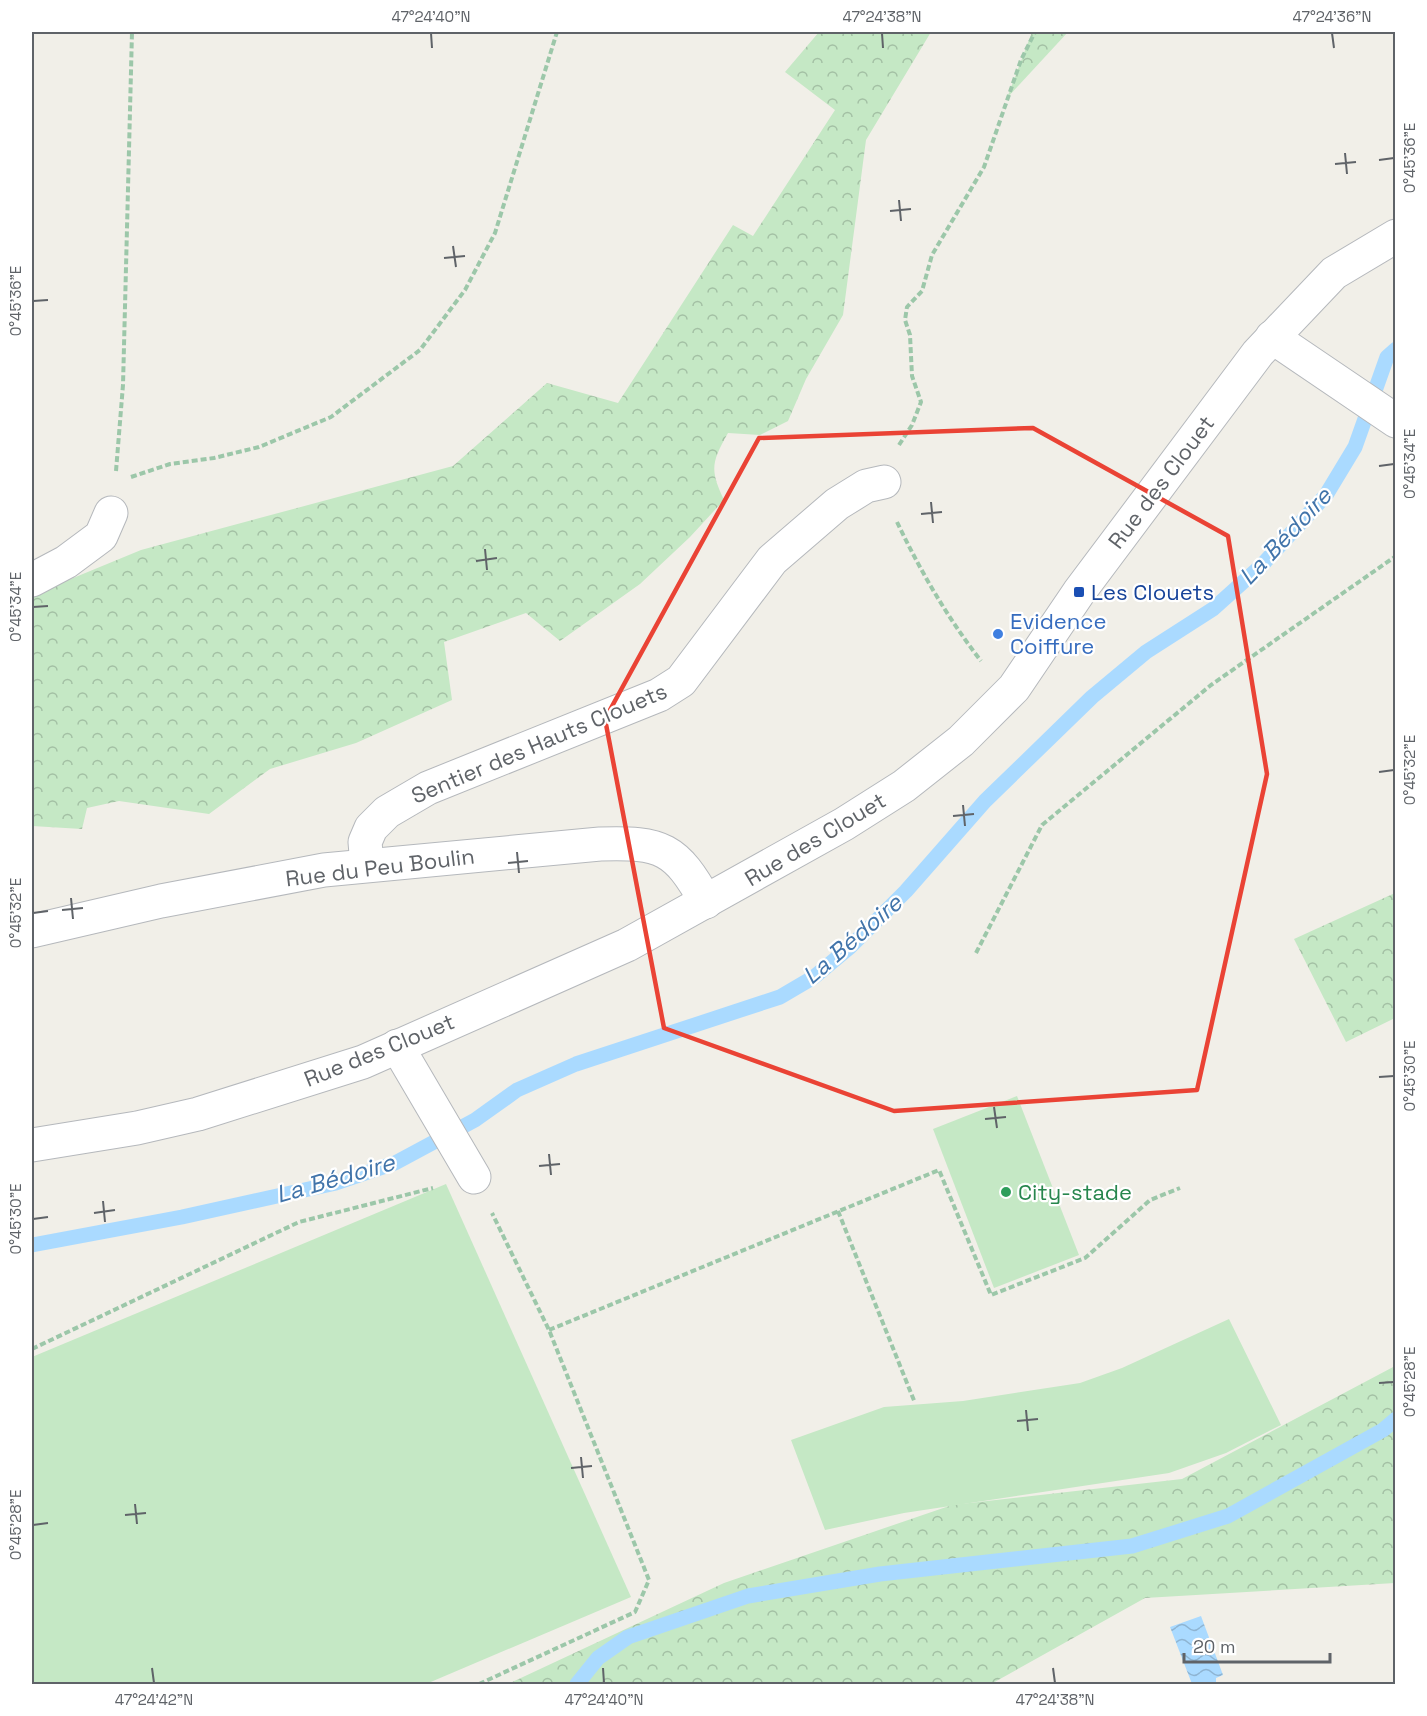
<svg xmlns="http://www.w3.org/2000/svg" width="1427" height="1716" font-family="'Space Grotesk',sans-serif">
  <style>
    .forest { fill: url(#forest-crowns) }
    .pitch { fill: #c5e8c5 }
    .water { fill: url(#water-waves) }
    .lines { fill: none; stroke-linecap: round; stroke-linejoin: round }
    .stream { stroke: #aadaff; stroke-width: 15 }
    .minor-casing { stroke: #b5b8bc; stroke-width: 35 }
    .path { stroke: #9cc7a9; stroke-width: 4; stroke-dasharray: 6 3; stroke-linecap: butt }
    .minor { stroke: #fff; stroke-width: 33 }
    .marked { fill: none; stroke: #ea4335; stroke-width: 4.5; stroke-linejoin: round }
    .ticks { fill: none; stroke: #5f6368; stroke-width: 2 }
    .transit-dot { fill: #1a4fb4; stroke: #fff; stroke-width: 2 }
    .shop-dot { fill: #3f7fe0; stroke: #fff; stroke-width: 2 }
    .leisure-dot { fill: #2e9e5b; stroke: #fff; stroke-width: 2 }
    .labels { text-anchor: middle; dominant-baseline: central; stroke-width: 4.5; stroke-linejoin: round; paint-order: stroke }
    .street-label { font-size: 22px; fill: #5f6368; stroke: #fff }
    .transit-label { font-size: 22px; fill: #164399; stroke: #fff; text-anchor: start }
    .shop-label { font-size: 22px; fill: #366cbe; stroke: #fff; text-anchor: start }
    .leisure-label { font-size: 22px; fill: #27864d; stroke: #fff; text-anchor: start }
    .water-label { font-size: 24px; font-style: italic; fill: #4174aa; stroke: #fff }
    .neatline { fill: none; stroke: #5f6368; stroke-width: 2 }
    .ticks-label { font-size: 15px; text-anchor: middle; fill: #5f6368 }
  </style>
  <defs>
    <pattern id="forest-crowns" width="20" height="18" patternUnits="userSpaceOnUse" patternTransform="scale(1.5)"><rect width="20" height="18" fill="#c5e8c5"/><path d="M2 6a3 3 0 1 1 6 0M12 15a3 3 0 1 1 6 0" fill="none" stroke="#a3c0a4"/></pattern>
    <pattern id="water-waves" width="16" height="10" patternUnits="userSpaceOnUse" patternTransform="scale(1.5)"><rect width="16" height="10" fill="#aadaff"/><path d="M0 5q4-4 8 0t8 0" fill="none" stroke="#8eb4d2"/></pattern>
  </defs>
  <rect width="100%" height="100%" fill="#f1efe8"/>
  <g class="forest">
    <path d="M 819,32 L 931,32 L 866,140 L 843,315 L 806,379 L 788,421 L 760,435 L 728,433 C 711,463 710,470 724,500 L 690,537 L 640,584 L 560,641 L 526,613 L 444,642 L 452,700 L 356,743 L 270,769 L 209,814 L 119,801 L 87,808 L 82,829 L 32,826 L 32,595 L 141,550 L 453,466 L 547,383 L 618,403 L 733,225 L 753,236 L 835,110 L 785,72 Z"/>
    <path d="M 1032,32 L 1068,32 L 1007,98 Z"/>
    <path d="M 1395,893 L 1395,1018 L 1346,1042 L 1294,939 Z"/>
    <path d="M 1395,1366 L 1395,1583 L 1145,1598 L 991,1684 L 508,1684 L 724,1583 L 952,1505 L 1182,1479 Z"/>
  </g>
  <g class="pitch">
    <path d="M 1017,1096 L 1079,1255 L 994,1288 L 933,1129 Z"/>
    <path d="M 446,1184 L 631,1597 L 426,1684 L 32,1684 L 32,1357 Z"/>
    <path d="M 1229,1319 L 1281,1425 L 1226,1453 L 1169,1473 L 904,1513 L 825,1530 L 791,1440 L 884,1407 L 963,1401 L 1080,1383 L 1122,1368 Z"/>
  </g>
  <path class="water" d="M 1201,1616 L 1223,1675 L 1216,1678 L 1216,1684 L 1192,1684 L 1170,1627 Z"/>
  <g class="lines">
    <g class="stream">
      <path d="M 32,1245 L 182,1217 L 336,1183 L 395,1163 L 475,1120 L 517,1090 L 576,1064 L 780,997 L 814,977 L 850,947 L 906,891 L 985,801 L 1092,697 L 1146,652 L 1213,609 L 1262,565 L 1326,495 L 1355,447 L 1387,357 L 1396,349"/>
      <path d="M 577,1684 L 598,1658 L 628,1637 L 748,1596 L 880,1574 L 1132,1546 L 1228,1516 L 1383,1430 L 1396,1419"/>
    </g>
    <g class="minor-casing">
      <g id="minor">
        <path d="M 1272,337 L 1396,421"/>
        <path d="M 32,580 L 66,562 L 101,536 L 111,513"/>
        <path d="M 367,865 L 365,842 L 371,828 L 387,812 L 428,788 L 659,695 L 681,681 L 772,560 L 837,504 L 866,486 L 884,482"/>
        <path d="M 32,931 L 161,901 L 324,870 L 600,844 C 662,842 676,848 706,902"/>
        <path d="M 397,1046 L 474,1177"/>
        <path d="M 32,1145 L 137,1128 L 198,1114 L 363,1062 L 627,945 L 844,824 L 904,786 L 961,741 L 1014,688 L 1079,592 L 1258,353 L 1334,273 L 1396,236"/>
      </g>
    </g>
    <g class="path">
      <path d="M 899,445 L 912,425 L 921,402 L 912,376 L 910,335 L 905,320 L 907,307 L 922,291 L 932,255 L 984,167 L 1021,60 L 1035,32"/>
      <path d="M 116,471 L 123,385 L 132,32"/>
      <path d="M 131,477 L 170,464 L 214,458 L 259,447 L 331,417 L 420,350 L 465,290 L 495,233 L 557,32"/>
      <path d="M 897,522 C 921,572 947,617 981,661"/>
      <path d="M 976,953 L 1042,825 L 1211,685 L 1396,556"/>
      <path d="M 838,1211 L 915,1403"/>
      <path d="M 549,1330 L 939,1170 L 991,1295 L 1085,1258 L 1150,1200 L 1180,1188"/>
      <path d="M 32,1349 L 299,1222 L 433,1188"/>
      <path d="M 479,1684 L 635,1612 L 649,1580 L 549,1330 L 492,1213"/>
    </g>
    <use href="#minor" class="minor"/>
  </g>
  <path class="marked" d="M 1033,428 L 1228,536 L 1267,774 L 1197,1090 L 894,1111 L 664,1028 L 605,719 L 759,438 Z"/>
  <path class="ticks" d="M 431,33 L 432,48M 882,33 L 883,48M 1332,33 L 1334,48M 1345,153 L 1347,174M 1379,160 L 1394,158M 1335,164 L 1356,162M 899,200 L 901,221M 890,211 L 911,209M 453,246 L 456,267M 444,258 L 465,256M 33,301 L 48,300M 1379,466 L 1394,464M 931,502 L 933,523M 921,514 L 942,512M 485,549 L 487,570M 476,561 L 497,558M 33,607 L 48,606M 1379,772 L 1394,770M 963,805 L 965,826M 953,816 L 974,814M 517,852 L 519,873M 508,863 L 528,861M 71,898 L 73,919M 62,910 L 83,908M 33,913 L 48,911M 1379,1077 L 1394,1076M 994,1107 L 997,1128M 985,1119 L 1006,1117M 549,1154 L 551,1175M 539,1166 L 560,1164M 103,1201 L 105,1222M 94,1213 L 115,1210M 33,1219 L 48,1217M 1379,1383 L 1394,1382M 1026,1410 L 1028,1431M 1017,1421 L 1038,1419M 581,1457 L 583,1478M 571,1468 L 592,1466M 135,1504 L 137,1524M 125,1515 L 146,1513M 33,1525 L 48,1523M 152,1668 L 154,1683M 603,1668 L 604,1683M 1053,1668 L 1055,1683"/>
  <rect class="transit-dot" x="1073" y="586" width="12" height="12" rx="3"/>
  <circle class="shop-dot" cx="998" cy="634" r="6"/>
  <circle class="leisure-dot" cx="1006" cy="1192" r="6"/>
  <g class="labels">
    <g class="street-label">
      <text transform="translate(1161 482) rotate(-53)">Rue des Clouet</text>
      <text transform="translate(539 743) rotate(-23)">Sentier des Hauts Clouets</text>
      <text transform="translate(815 839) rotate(-31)">Rue des Clouet</text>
      <text transform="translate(380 867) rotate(-7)">Rue du Peu Boulin</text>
      <text transform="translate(379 1050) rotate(-22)">Rue des Clouet</text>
    </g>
    <g class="transit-label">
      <text x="1091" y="592">Les Clouets</text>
    </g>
    <g class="shop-label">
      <text x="1010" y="621">Evidence<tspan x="1010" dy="25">Coiffure</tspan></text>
    </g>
    <g class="leisure-label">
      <text x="1018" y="1192">City-stade</text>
    </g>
    <g class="water-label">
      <text transform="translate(1285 536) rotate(-47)">La Bédoire</text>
      <text transform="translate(852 939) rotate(-41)">La Bédoire</text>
      <text transform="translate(335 1178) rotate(-16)">La Bédoire</text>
    </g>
  </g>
  <rect width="1427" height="1716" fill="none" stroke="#ffffff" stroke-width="66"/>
  <path d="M1184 1653v9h146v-9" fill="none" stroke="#5f6368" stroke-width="3"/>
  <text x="1193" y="1653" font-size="18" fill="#5f6368" stroke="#ffffff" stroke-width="4.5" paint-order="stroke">20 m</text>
  <rect x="33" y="33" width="1361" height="1650" class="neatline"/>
  <g class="ticks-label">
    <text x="431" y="22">47°24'40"N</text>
    <text x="882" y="22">47°24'38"N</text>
    <text x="1332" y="22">47°24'36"N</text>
    <text transform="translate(1410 158) rotate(-90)" y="5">0°45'36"E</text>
    <text transform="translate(16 301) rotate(-90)" y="5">0°45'36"E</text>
    <text transform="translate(1410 464) rotate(-90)" y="5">0°45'34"E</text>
    <text transform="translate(16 607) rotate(-90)" y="5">0°45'34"E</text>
    <text transform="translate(1410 770) rotate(-90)" y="5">0°45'32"E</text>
    <text transform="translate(16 913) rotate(-90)" y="5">0°45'32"E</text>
    <text transform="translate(1410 1076) rotate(-90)" y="5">0°45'30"E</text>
    <text transform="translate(16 1219) rotate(-90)" y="5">0°45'30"E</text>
    <text transform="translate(1410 1382) rotate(-90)" y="5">0°45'28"E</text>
    <text transform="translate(16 1525) rotate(-90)" y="5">0°45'28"E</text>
    <text x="154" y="1705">47°24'42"N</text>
    <text x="604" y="1705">47°24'40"N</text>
    <text x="1055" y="1705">47°24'38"N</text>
  </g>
</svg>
